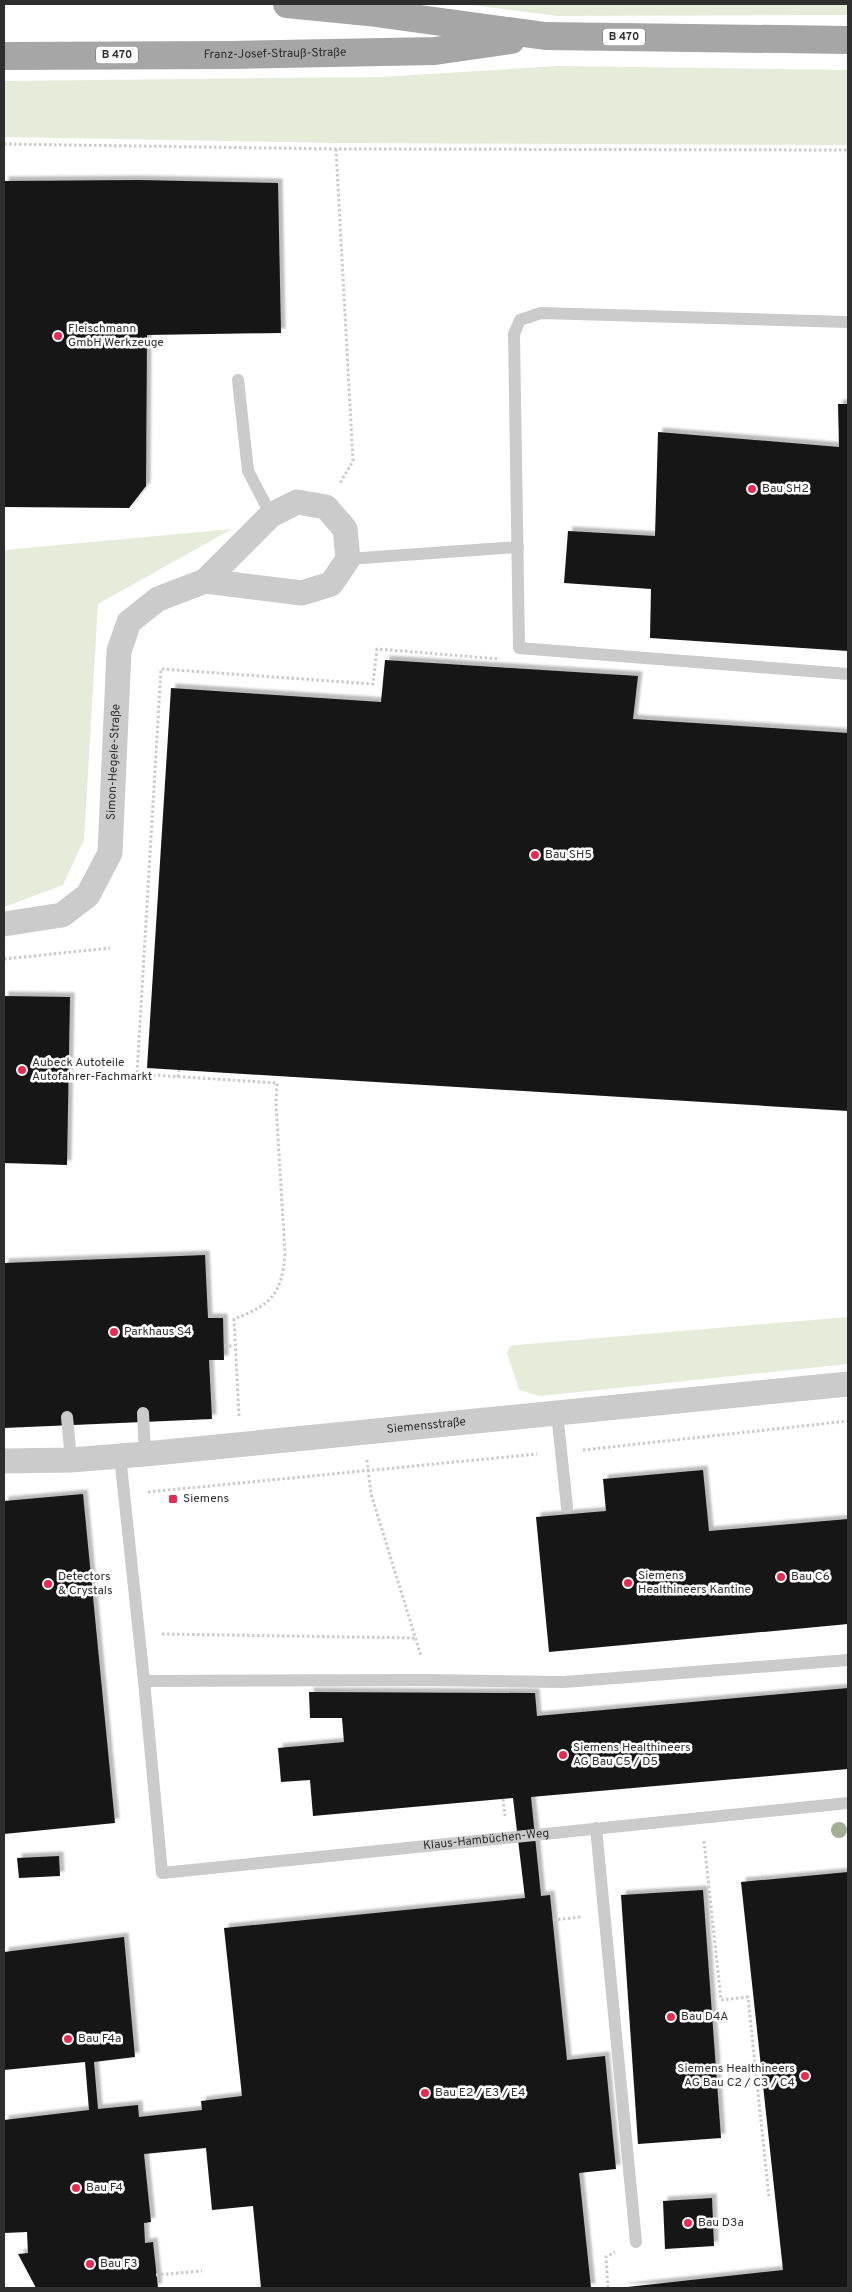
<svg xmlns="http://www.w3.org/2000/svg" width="852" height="2292" font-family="Overpass,sans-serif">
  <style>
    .green { fill: #e6ecda }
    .building { fill: #151515; filter: url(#shadow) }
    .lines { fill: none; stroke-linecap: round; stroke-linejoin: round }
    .path { stroke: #cbcbcb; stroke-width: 3; stroke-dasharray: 2.5 2.5; stroke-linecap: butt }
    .lane { stroke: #cbcbcb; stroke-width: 12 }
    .street { stroke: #cbcbcb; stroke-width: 25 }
    .primary { stroke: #a6a6a6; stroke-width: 28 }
    .tree { fill: #a3ae92 }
    .poi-dot { fill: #ed2850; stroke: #fff; stroke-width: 2 }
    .labels { text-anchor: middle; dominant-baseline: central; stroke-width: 5; stroke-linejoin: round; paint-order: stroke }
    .shield { fill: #fff; stroke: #6d6d6d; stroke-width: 1 }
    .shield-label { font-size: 11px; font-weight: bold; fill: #2e2e2e }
    .street-label { font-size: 12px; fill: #2e2e2e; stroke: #fff }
    .poi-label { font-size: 12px; fill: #2e2e2e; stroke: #fff; text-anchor: start }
  </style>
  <defs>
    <filter id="shadow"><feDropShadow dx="4.5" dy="-4.5" stdDeviation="1" flood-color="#0004"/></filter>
  </defs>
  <rect width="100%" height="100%" fill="#fff"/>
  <g class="green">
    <path d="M 463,4 L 848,4 L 848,15 L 558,16 Z"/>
    <path d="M 558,66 L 848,70 L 848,145 L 335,143 L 4,137 L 4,81 L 380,77 Z"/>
    <path d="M 232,529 L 98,604 L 84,840 L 63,885 L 4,907 L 4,550 Z"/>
    <path d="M 848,1317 L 848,1364 L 540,1396 L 519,1390 L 507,1353 L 510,1346 L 516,1345 Z"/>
  </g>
  <g class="building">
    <path d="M 139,180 L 278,183 L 281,333 L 147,335 L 146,486 L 129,508 L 4,507 L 4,181 Z"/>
    <path d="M 838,404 L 848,404 L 848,651 L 650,638 L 651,589 L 564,583 L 568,531 L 655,536 L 658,432 L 839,447 Z"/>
    <path d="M 385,660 L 638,676 L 633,719 L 848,733 L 848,1111 L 147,1068 L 171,688 L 381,702 Z"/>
    <path d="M 4,996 L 70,997 L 67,1165 L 4,1163 Z"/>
    <path d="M 205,1255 L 208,1318 L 223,1318 L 224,1360 L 209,1360 L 212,1419 L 4,1428 L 4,1263 Z"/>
    <path d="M 703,1470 L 709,1531 L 848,1519 L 848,1624 L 549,1652 L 536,1517 L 606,1511 L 603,1479 Z"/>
    <path d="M 83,1494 L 115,1823 L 4,1834 L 4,1501 Z"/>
    <path d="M 848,1688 L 848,1769 L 531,1797 L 541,1896 L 550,1895 L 567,2060 L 605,2056 L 616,2169 L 579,2173 L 591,2288 L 261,2288 L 253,2206 L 212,2210 L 206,2148 L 144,2154 L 151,2222 L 144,2223 L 145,2243 L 153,2242 L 158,2288 L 36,2288 L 18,2254 L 28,2253 L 27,2232 L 4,2233 L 4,2120 L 89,2110 L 85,2062 L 4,2070 L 4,1952 L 124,1937 L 135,2057 L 94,2062 L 98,2109 L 138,2105 L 139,2117 L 202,2110 L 201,2101 L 242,2096 L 224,1928 L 525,1898 L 513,1798 L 313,1816 L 310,1780 L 281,1782 L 278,1748 L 344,1742 L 342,1718 L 310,1718 L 309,1692 L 535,1693 L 537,1716 Z"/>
    <path d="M 59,1856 L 60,1876 L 19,1878 L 17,1858 Z"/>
    <path d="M 848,1872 L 848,2288 L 618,2288 L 783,2270 L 741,1882 Z"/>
    <path d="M 703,1890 L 721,2138 L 638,2144 L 621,1895 Z"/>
    <path d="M 712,2198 L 714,2246 L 665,2249 L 663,2201 Z"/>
  </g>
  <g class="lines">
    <g class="path">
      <path d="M 4,144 L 336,149 L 848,150"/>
      <path d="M 336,149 L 353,461 L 340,483"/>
      <path d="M 4,959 L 110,948"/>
      <path d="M 178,1077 L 179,1070"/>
      <path d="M 224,1346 L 234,1346"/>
      <path d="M 239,1416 L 234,1319 C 271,1305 282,1294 285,1254 L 276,1104 L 277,1083 L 137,1074 L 161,669 L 373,684 L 377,649 L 500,659"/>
      <path d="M 583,1450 L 848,1421"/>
      <path d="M 367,1460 L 371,1494 L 421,1656"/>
      <path d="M 148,1492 L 537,1454"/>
      <path d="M 162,1634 L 416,1638"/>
      <path d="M 503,1799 L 505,1816"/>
      <path d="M 704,1841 L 721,2000 L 748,1997 L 769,2197"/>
      <path d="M 553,1920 L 581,1917"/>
      <path d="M 156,2275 L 202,2271"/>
      <path d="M 608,2288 L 606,2257 L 615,2252"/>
    </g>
    <g class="lane">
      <path d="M 848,322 L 541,313 L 520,320 L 514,334 L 519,648 L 848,674"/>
      <path d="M 238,380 L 248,471 L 271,515"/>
      <path d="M 348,559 L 518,547"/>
      <path d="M 143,1413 L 145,1454"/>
      <path d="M 557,1413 L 567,1507"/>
      <path d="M 67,1417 L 71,1460"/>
      <path id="s1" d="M 120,1456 L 144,1681 L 162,1873 L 848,1803"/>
      <path d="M 144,1681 L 428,1680 L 564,1682 L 848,1660"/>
      <path d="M 596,1828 L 636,2242"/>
    </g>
    <g class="street">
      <path d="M 297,502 L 326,507 L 345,529 L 348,559 L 331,584 L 302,593 L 205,581 L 271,515 Z"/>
      <path id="s2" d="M 4,924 L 62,915 L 88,895 L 110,853 L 119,651 L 129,622 L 158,599 L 205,581"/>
      <path id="s3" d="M 4,1461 L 71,1460 L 145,1454 L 848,1384"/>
    </g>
    <g class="primary">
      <path d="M 287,4 L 368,12 L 545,36 L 848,40"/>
      <path id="s4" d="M 4,56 L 231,55 L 435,51 L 511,40"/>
    </g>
  </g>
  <circle class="tree" cx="839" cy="1830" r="8"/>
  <g class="poi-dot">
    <circle cx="58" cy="336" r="5"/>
    <circle cx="752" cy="489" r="5"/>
    <circle cx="535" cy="855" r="5"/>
    <circle cx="22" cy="1070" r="5"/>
    <circle cx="114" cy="1332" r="5"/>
    <rect x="168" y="1494" width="10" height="10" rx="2.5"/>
    <circle cx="781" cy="1577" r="5"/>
    <circle cx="628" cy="1583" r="5"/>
    <circle cx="48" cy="1584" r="5"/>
    <circle cx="563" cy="1755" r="5"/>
    <circle cx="671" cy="2017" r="5"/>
    <circle cx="68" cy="2039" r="5"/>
    <circle cx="805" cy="2076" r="5"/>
    <circle cx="425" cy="2093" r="5"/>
    <circle cx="76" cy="2188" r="5"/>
    <circle cx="688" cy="2223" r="5"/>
    <circle cx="90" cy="2264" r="5"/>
  </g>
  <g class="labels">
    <g class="shield">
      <rect x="603" y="28.5" width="42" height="17" rx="4"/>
      <rect x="96" y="46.5" width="42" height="17" rx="4"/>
    </g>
    <g class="shield-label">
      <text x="624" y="37">B 470</text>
      <text x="117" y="55">B 470</text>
    </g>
    <g class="street-label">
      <text stroke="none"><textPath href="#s4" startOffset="271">Franz-Josef-Strauß-Straße</textPath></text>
      <text stroke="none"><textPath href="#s2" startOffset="230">Simon-Hegele-Straße</textPath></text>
      <text stroke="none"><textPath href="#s3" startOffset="424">Siemensstraße</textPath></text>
      <text stroke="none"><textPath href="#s1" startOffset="745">Klaus-Hambüchen-Weg</textPath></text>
    </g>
    <g class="poi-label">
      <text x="68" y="329">Fleischmann<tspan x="68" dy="14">GmbH Werkzeuge</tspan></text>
      <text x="762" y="489">Bau SH2</text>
      <text x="545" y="855">Bau SH5</text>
      <text x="32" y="1063">Aubeck Autoteile<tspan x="32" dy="14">Autofahrer-Fachmarkt</tspan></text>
      <text x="124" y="1332">Parkhaus S4</text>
      <text x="183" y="1499">Siemens</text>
      <text x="638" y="1576">Siemens<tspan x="638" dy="14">Healthineers Kantine</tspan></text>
      <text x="58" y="1577">Detectors<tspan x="58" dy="14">&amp; Crystals</tspan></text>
      <text x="791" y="1577">Bau C6</text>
      <text x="573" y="1748">Siemens Healthineers<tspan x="573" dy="14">AG Bau C5 / D5</tspan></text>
      <text x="681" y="2017">Bau D4A</text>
      <text x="78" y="2039">Bau F4a</text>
      <text x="795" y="2069" text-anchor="end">Siemens Healthineers<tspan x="795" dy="14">AG Bau C2 / C3 / C4</tspan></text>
      <text x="435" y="2093">Bau E2 / E3 / E4</text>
      <text x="86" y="2188">Bau F4</text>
      <text x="698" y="2223">Bau D3a</text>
      <text x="100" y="2264">Bau F3</text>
    </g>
  </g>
  <rect width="852" height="2292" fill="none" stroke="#2e2e2e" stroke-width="10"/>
</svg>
